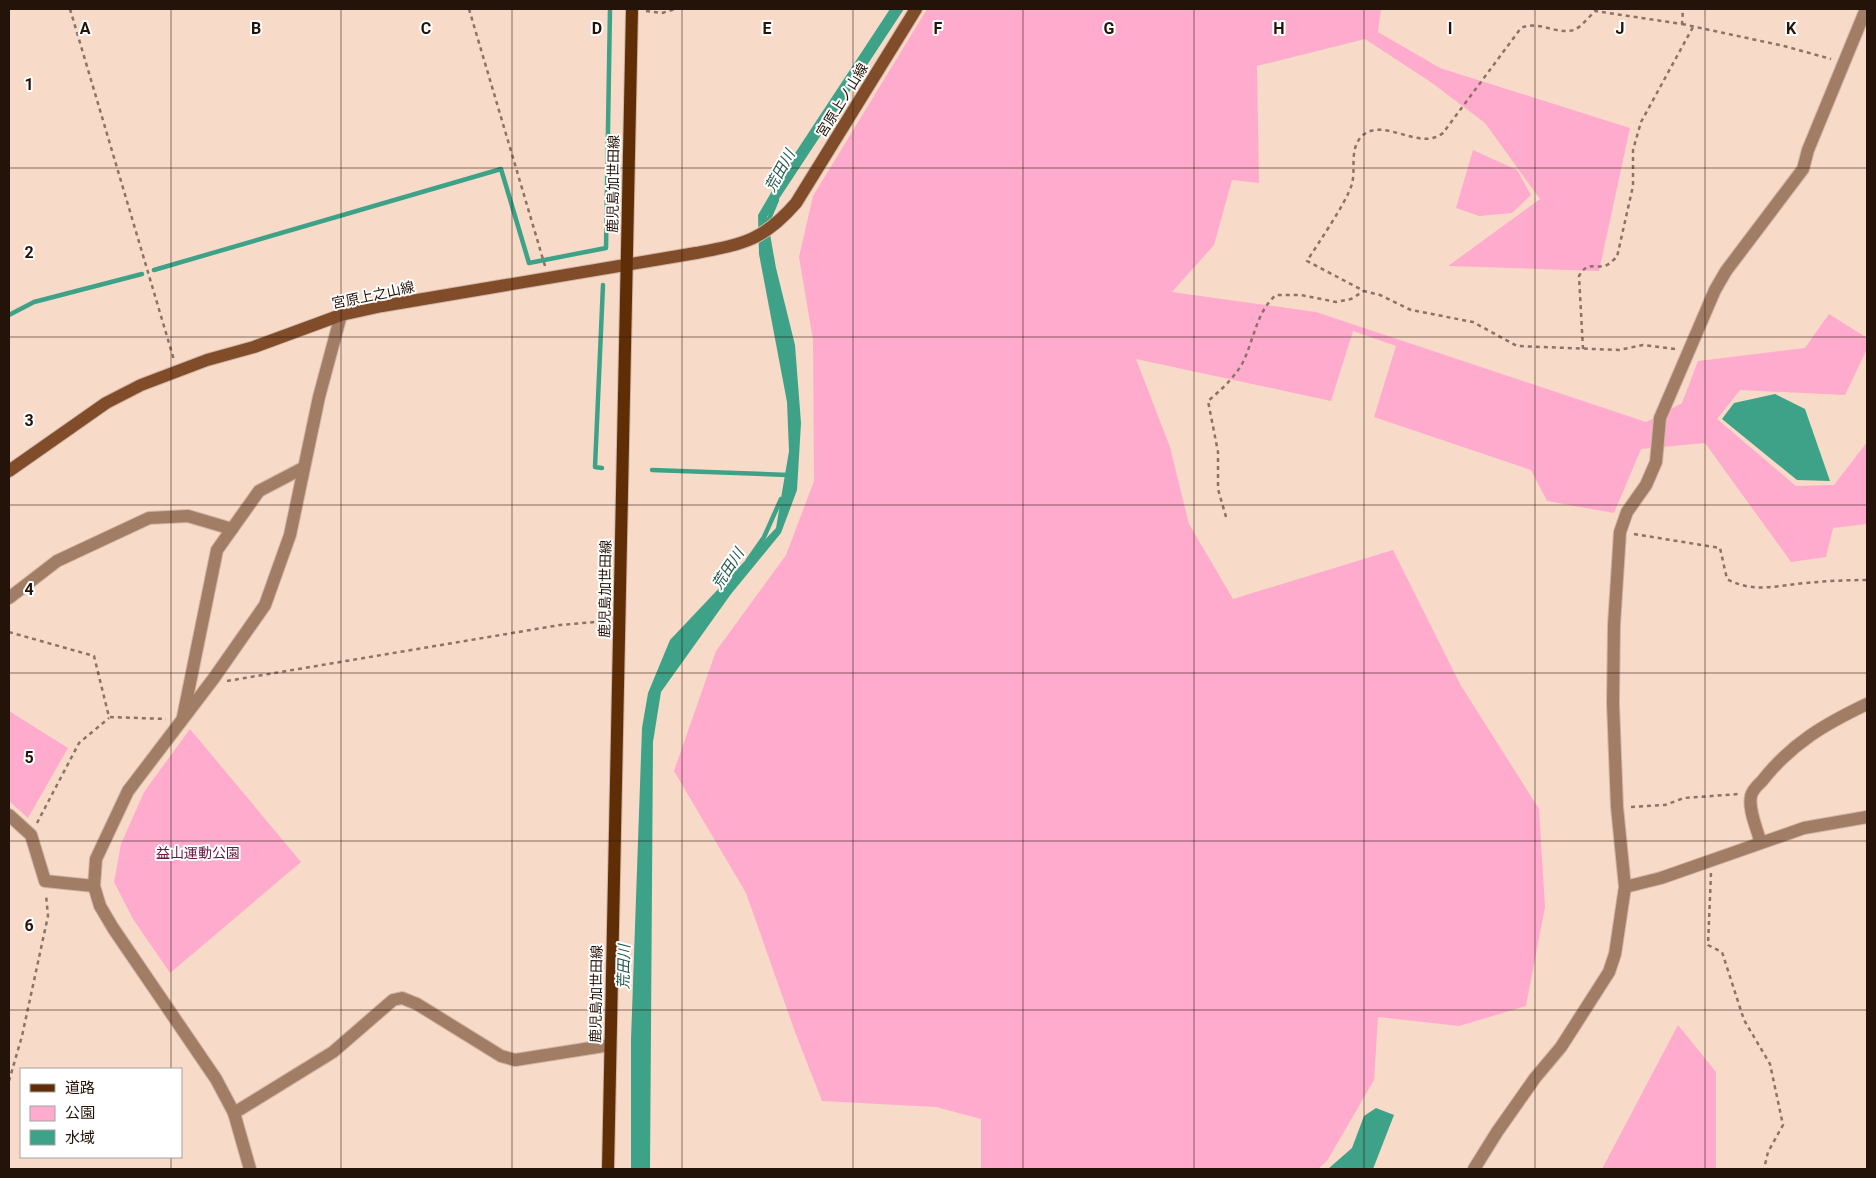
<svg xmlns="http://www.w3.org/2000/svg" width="1876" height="1178" font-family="Roboto,'Noto Sans JP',sans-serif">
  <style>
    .green { fill: #ffabce }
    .water { fill: #3da288 }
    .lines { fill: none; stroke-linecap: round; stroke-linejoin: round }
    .stream { stroke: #3da288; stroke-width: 4.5 }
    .street-casing { stroke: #d2b6a5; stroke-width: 14 }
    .secondary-casing { stroke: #d2b6a5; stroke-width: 14 }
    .primary-casing { stroke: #d2b6a5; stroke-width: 14 }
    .path { stroke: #8b7365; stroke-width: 2.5; stroke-dasharray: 4 4; stroke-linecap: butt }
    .street { stroke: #a27d66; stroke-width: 12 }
    .secondary { stroke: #804c29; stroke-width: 12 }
    .primary { stroke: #5f2e06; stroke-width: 12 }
    .grid { fill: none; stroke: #241308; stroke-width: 1; stroke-opacity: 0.55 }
    .labels { text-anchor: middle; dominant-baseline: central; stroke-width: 4; stroke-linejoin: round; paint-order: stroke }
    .street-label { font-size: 14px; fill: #241308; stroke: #fff }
    .park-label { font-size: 14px; fill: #6a1542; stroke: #fff }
    .water-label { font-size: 15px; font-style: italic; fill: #23594b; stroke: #fff }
    .grid-label { font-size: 16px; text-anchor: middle; font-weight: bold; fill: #241308; stroke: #fff; stroke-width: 4; stroke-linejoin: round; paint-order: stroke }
  </style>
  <rect width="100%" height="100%" fill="#f8dac8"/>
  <g class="green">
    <path d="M 927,9 L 1381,9 L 1378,32 L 1440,68 L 1630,128 L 1599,271 L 1448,266 L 1540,199 L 1485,123 L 1432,83 L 1365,39 L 1257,66 L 1259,183 L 1232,180 L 1214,245 L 1172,292 L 1316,312 L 1646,422 L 1682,403 L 1698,361 L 1805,348 L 1829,314 L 1867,338 L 1867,349 L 1845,395 L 1740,390 L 1717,419 L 1796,486 L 1834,485 L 1867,442 L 1867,524 L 1833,528 L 1826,557 L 1791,562 L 1705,443 L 1641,449 L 1614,513 L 1547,501 L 1531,470 L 1374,417 L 1396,346 L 1353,331 L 1331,401 L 1136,359 L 1170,447 L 1189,524 L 1233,599 L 1393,550 L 1460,684 L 1539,809 L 1545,907 L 1526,1006 L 1459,1026 L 1378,1017 L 1374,1080 L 1327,1161 L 1318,1169 L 981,1169 L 981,1119 L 936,1107 L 822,1101 L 795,1032 L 746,893 L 674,771 L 716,651 L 786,555 L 814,481 L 813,340 L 799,257 L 813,196 Z"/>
    <path d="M 1473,150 L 1517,170 L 1531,195 L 1512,213 L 1479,216 L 1456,208 Z"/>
    <path d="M 9,711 L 68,748 L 28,818 L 9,801 Z"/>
    <path d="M 190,729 L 301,862 L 170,973 L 133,919 L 114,882 L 121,844 L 144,792 Z"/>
    <path d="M 1678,1025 L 1716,1072 L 1716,1169 L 1602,1169 Z"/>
  </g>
  <g class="water">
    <path d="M 890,9 L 904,9 L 767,217 L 776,268 L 795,345 L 801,423 L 797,490 L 781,533 L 731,594 L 661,692 L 653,742 L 650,1169 L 631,1169 L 631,1040 L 642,728 L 648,693 L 670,640 L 776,528 L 789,451 L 787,402 L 759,254 L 758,215 L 786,167 Z"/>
    <path d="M 1775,394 L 1805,409 L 1830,481 L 1797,480 L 1722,419 L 1734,403 Z"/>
    <path d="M 1376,1108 L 1394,1115 L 1373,1169 L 1328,1169 L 1352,1148 L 1364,1116 Z"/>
  </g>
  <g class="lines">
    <g class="stream">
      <path d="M 769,226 L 769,219 L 777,200"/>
      <path d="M 154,270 L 501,169 L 529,263 L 606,248 L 610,9"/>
      <path d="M 9,315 L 34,302 L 142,274"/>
      <path d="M 602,468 L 595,467 L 603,285"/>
      <path d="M 652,470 L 788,475"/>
      <path d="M 748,560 L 764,537 L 781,499"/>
    </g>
    <g class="street-casing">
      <g id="street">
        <path d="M 9,598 L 57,561 L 149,518 L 188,516 L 232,529"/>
        <path d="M 183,717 L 217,550 L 259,491 L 303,468"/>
        <path d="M 9,815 L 31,835 L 45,881 L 94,886"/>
        <path d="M 1760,841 C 1757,828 1748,810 1751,796 C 1752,790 1758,785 1762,781 C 1792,743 1825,724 1867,704"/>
        <path d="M 1625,887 L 1661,878 L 1804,828 L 1867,817"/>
        <path d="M 234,1113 L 333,1052 L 393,1000 L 402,998 L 417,1004 L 501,1056 L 515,1060 L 610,1045"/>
        <path d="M 250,1169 L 234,1113 L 216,1079 L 113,928 L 100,906 L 94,886 L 96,859 L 128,791 L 214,678 L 265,605 L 290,535 L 319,397 L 341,315"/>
        <path d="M 1474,1169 L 1497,1132 L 1535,1078 L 1561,1047 L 1609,972 L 1615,954 L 1625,887 L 1617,807 L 1613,703 L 1614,625 L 1620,532 L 1627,512 L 1646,485 L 1656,462 L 1660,418 L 1715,290 L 1726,271 L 1803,169 L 1808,150 L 1866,9"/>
      </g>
    </g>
    <g class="secondary-casing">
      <path id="secondary" d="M 9,471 L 106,403 L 141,385 L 207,360 L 254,347 L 341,315 L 382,306 L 696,253 C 743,244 763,241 796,203 L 916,9"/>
    </g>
    <g class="primary-casing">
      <path id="primary" d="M 608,1169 L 632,9"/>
    </g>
    <g class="path">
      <path d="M 70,9 L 174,360"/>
      <path d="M 469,9 L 545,266"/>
      <path d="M 646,11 L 662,13 L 675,9"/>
      <path d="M 1682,24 L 1784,46 L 1831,59"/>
      <path d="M 1583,349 L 1579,276 C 1588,260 1594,270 1607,265 C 1611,263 1614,259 1617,257 L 1633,186 L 1633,150 L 1641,122 L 1693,27"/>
      <path d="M 1675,349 L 1643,345 L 1619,350 L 1517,346 L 1473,322 L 1411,310 L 1380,295 L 1364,291 L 1307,261 C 1319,242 1346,203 1352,184 C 1356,168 1349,149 1362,136 C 1383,116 1420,152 1443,133 L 1521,28 C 1539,20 1556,35 1574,30 C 1581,27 1589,17 1595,11 L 1682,24 L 1683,9"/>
      <path d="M 1226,517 L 1218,489 L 1218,452 L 1208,401 C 1221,390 1233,379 1242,364 C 1254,341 1256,312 1276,295 L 1301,295 L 1336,302 L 1351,299 L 1364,291"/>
      <path d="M 1634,534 L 1720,548 L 1727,579 C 1755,594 1777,585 1806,583 C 1826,581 1847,580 1867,580"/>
      <path d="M 9,632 L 94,656 L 109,717 L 166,719"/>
      <path d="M 227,681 L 560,625 L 607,621"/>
      <path d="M 1631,807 L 1665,805 L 1684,798 L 1739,794"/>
      <path d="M 37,823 L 79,743 L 109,718"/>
      <path d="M 1711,873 L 1708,945 L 1722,952 L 1744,1020 L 1770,1064 L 1783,1125 L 1768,1152 L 1764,1169"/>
      <path d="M 9,1081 L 22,1036 L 48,916 L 46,895"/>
    </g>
    <use href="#street" class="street"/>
    <use href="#secondary" class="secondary"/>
    <use href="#primary" class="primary"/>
  </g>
  <path class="grid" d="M 171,9 L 171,1069M 341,9 L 341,1169M 512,9 L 512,1169M 682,9 L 682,1169M 853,9 L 853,1169M 1023,9 L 1023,1169M 1194,9 L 1194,1169M 1364,9 L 1364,1169M 1535,9 L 1535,1169M 1705,9 L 1705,1169M 9,168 L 1867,168M 9,337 L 1867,337M 9,505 L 1867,505M 9,673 L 1867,673M 9,841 L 1867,841M 9,1010 L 1867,1010M 171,1157 L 171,1169"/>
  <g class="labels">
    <g class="street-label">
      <text transform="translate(842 100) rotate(-58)">宮原上ノ山線</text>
      <text transform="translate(613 184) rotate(-89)">鹿児島加世田線</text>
      <text transform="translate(373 295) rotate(-12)">宮原上之山線</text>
      <text transform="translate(605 589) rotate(-89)">鹿児島加世田線</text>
      <text transform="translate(596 994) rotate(-89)">鹿児島加世田線</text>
    </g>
    <g class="park-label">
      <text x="198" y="853">益山運動公園</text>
    </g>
    <g class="water-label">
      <text transform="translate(780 171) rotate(-61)">荒田川</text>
      <text transform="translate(728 569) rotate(-57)">荒田川</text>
      <text transform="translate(624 967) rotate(-89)">荒田川</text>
    </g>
  </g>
  <g class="grid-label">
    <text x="85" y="34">A</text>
    <text x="256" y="34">B</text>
    <text x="426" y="34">C</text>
    <text x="597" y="34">D</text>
    <text x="767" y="34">E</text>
    <text x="938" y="34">F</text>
    <text x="1109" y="34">G</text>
    <text x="1279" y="34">H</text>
    <text x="1450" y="34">I</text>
    <text x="1620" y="34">J</text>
    <text x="1791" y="34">K</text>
    <text x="29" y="90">1</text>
    <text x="29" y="258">2</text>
    <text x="29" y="426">3</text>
    <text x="29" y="595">4</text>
    <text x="29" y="763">5</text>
    <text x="29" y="931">6</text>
  </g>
  <rect width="1876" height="1178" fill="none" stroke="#241308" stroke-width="20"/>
  <rect x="20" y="1068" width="162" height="90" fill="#ffffff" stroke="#a7a19c"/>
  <rect x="30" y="1084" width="25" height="8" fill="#5f2e06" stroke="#a7a19c"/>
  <text x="65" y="1093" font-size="15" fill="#241308">道路</text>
  <rect x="30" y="1106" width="25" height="15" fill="#ffabce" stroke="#a7a19c"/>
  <text x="65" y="1118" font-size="15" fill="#241308">公園</text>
  <rect x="30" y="1130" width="25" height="15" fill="#3da288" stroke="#a7a19c"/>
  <text x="65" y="1143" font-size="15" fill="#241308">水域</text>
</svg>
